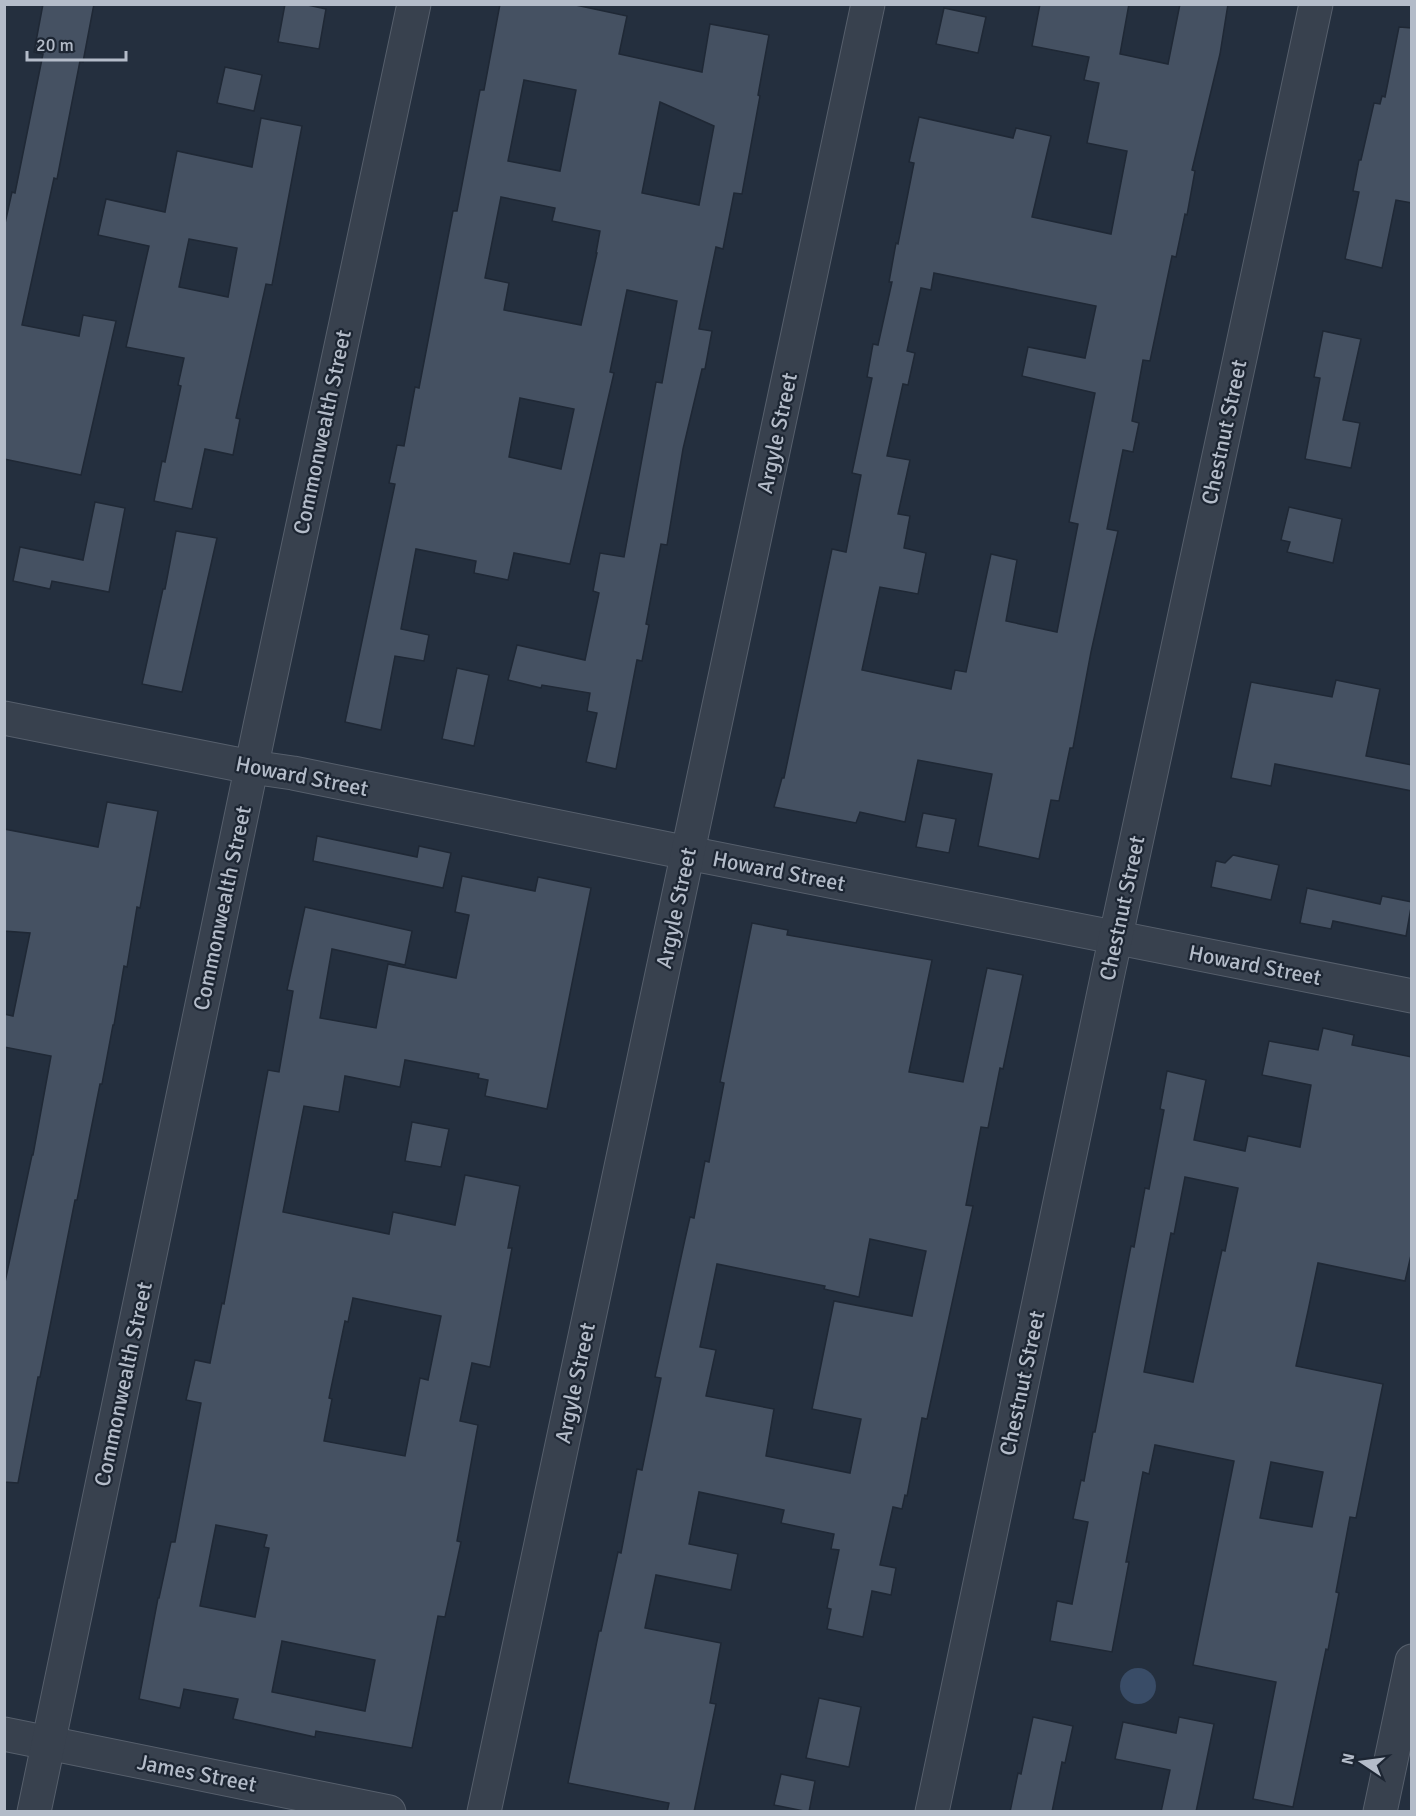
<svg xmlns="http://www.w3.org/2000/svg" width="1416" height="1816" font-family="Signika,sans-serif">
  <style>
    .water { fill: #394c67 }
    .building { fill: #455162; stroke: #1f2835; stroke-width: 1.5; fill-rule: evenodd }
    .lines { fill: none; stroke-linecap: round; stroke-linejoin: round }
    .street-casing { stroke: #565f6c; stroke-width: 35 }
    .street { stroke: #38414e; stroke-width: 33 }
    .labels { text-anchor: middle; dominant-baseline: central; stroke-width: 4.5; stroke-linejoin: round; paint-order: stroke }
    .street-label { font-size: 22px; fill: #b4bcc9; stroke: #1d2633 }
  </style>
  <rect width="100%" height="100%" fill="#242f3e"/>
  <circle class="water" cx="1138" cy="1686" r="18"/>
  <g class="building">
    <path d="M 43,4 L 94,4 L 83,62 L 80,61 L 57,179 L 54,178 L 22,325 L 79,336 L 83,315 L 116,321 L 81,475 L 4,459 L 4,228 L 12,192 L 15,193 L 43,54 L 34,52 Z"/>
    <path d="M 285,4 L 303,4 L 326,9 L 319,49 L 278,42 Z"/>
    <path d="M 500,4 L 571,4 L 627,16 L 619,54 L 702,72 L 710,24 L 769,35 L 758,95 L 760,96 L 742,194 L 734,193 L 723,249 L 716,247 L 699,329 L 712,331 L 705,369 L 702,369 L 683,449 L 667,545 L 661,544 L 646,624 L 649,625 L 642,661 L 637,660 L 616,769 L 586,762 L 597,713 L 587,711 L 590,693 L 542,685 L 541,688 L 508,680 L 517,645 L 585,660 L 599,593 L 593,591 L 600,553 L 624,557 L 656,382 L 662,383 L 677,301 L 627,290 L 610,372 L 614,373 L 570,564 L 514,553 L 508,580 L 474,573 L 476,561 L 416,549 L 401,629 L 429,635 L 424,661 L 395,656 L 381,730 L 345,722 L 395,484 L 389,483 L 397,445 L 404,446 L 415,387 L 419,388 L 453,211 L 457,211 L 480,90 L 484,90 ZM 524,80 L 576,90 L 560,171 L 508,161 ZM 660,102 L 714,126 L 699,205 L 642,193 ZM 501,197 L 555,208 L 552,221 L 600,231 L 596,253 L 597,253 L 581,325 L 504,310 L 509,283 L 485,278 ZM 520,398 L 574,409 L 561,469 L 509,457 Z"/>
    <path d="M 1040,4 L 1129,4 L 1120,54 L 1168,64 L 1180,4 L 1228,4 L 1220,54 L 1192,170 L 1195,171 L 1187,215 L 1185,214 L 1176,257 L 1172,256 L 1150,361 L 1143,360 L 1132,421 L 1139,423 L 1133,452 L 1123,450 L 1107,529 L 1118,531 L 1091,652 L 1073,748 L 1070,748 L 1059,801 L 1051,800 L 1039,859 L 978,846 L 992,774 L 918,760 L 905,822 L 860,812 L 856,823 L 774,807 L 782,778 L 784,778 L 832,549 L 846,552 L 861,475 L 852,473 L 872,378 L 867,377 L 873,344 L 878,345 L 892,282 L 889,282 L 896,243 L 898,244 L 914,163 L 909,162 L 919,117 L 1013,138 L 1016,128 L 1051,136 L 1032,217 L 1111,234 L 1127,151 L 1087,143 L 1099,83 L 1084,80 L 1089,57 L 1032,46 ZM 934,273 L 1096,306 L 1085,358 L 1028,347 L 1022,376 L 1095,393 L 1069,522 L 1078,524 L 1057,632 L 1006,621 L 1017,560 L 991,554 L 966,672 L 955,670 L 951,689 L 862,670 L 880,587 L 918,594 L 926,553 L 904,548 L 910,516 L 898,514 L 910,460 L 887,456 L 903,384 L 908,385 L 915,353 L 907,351 L 921,288 L 931,290 Z"/>
    <path d="M 944,8 L 986,17 L 978,53 L 936,44 Z"/>
    <path d="M 1399,27 L 1412,28 L 1412,203 L 1396,200 L 1382,268 L 1345,259 L 1359,192 L 1353,191 L 1359,160 L 1361,160 L 1374,103 L 1380,104 L 1382,96 L 1385,97 Z"/>
    <path d="M 225,67 L 262,75 L 254,111 L 217,103 Z"/>
    <path d="M 261,118 L 302,126 L 272,285 L 266,284 L 236,418 L 240,419 L 233,455 L 205,449 L 192,509 L 154,501 L 162,461 L 165,462 L 181,386 L 178,385 L 184,358 L 126,347 L 149,246 L 98,235 L 106,199 L 165,212 L 177,151 L 252,167 ZM 189,239 L 237,248 L 228,297 L 179,287 Z"/>
    <path d="M 1323,331 L 1361,339 L 1343,420 L 1360,423 L 1351,468 L 1305,459 L 1320,378 L 1314,377 Z"/>
    <path d="M 95,502 L 125,508 L 109,592 L 52,581 L 50,589 L 13,581 L 20,547 L 83,560 Z"/>
    <path d="M 1289,507 L 1342,519 L 1333,563 L 1287,552 L 1290,542 L 1281,540 Z"/>
    <path d="M 176,531 L 217,538 L 182,692 L 142,684 L 163,589 L 165,589 Z"/>
    <path d="M 457,668 L 489,675 L 474,746 L 442,739 Z"/>
    <path d="M 1336,680 L 1380,689 L 1366,756 L 1412,765 L 1412,791 L 1275,764 L 1271,786 L 1231,778 L 1251,682 L 1332,697 Z"/>
    <path d="M 107,802 L 158,811 L 140,908 L 137,907 L 127,967 L 124,966 L 114,1025 L 113,1025 L 102,1084 L 100,1084 L 77,1200 L 75,1200 L 40,1377 L 38,1377 L 18,1483 L 4,1482 L 4,1287 L 32,1155 L 33,1155 L 51,1056 L 4,1047 L 4,1014 L 13,1016 L 30,933 L 4,931 L 4,829 L 98,847 Z"/>
    <path d="M 923,813 L 956,819 L 949,853 L 916,847 Z"/>
    <path d="M 317,836 L 417,857 L 419,846 L 451,853 L 443,888 L 313,861 Z"/>
    <path d="M 1233,855 L 1279,865 L 1271,900 L 1211,887 L 1216,861 L 1225,863 Z"/>
    <path d="M 462,876 L 535,891 L 538,877 L 591,888 L 547,1109 L 485,1096 L 488,1080 L 478,1078 L 479,1074 L 405,1060 L 400,1087 L 345,1076 L 339,1112 L 304,1106 L 283,1212 L 389,1234 L 393,1212 L 455,1225 L 465,1175 L 520,1186 L 508,1248 L 512,1248 L 490,1367 L 472,1363 L 460,1421 L 478,1425 L 457,1541 L 461,1542 L 445,1617 L 438,1616 L 412,1748 L 316,1731 L 315,1737 L 233,1719 L 238,1699 L 184,1689 L 180,1708 L 139,1699 L 158,1598 L 159,1598 L 171,1542 L 175,1542 L 201,1403 L 186,1400 L 195,1360 L 210,1363 L 222,1303 L 224,1304 L 268,1070 L 279,1072 L 293,991 L 287,990 L 305,907 L 412,931 L 405,965 L 332,949 L 320,1018 L 376,1028 L 388,964 L 456,978 L 469,915 L 455,912 ZM 353,1298 L 441,1316 L 428,1380 L 420,1378 L 405,1456 L 324,1441 L 332,1399 L 329,1398 L 345,1321 L 348,1322 ZM 216,1525 L 267,1535 L 264,1547 L 269,1548 L 255,1617 L 200,1606 ZM 282,1641 L 375,1660 L 365,1711 L 272,1692 Z"/>
    <path d="M 1307,888 L 1380,904 L 1382,896 L 1412,902 L 1406,936 L 1333,921 L 1331,929 L 1300,923 Z"/>
    <path d="M 752,923 L 788,930 L 787,935 L 932,960 L 909,1072 L 963,1082 L 987,968 L 1023,975 L 1003,1069 L 1000,1068 L 988,1128 L 981,1127 L 966,1205 L 973,1206 L 927,1419 L 922,1418 L 907,1496 L 905,1495 L 902,1509 L 893,1507 L 880,1565 L 896,1568 L 891,1595 L 872,1591 L 863,1637 L 827,1629 L 831,1609 L 827,1608 L 839,1550 L 831,1549 L 834,1534 L 781,1523 L 784,1510 L 699,1492 L 689,1544 L 738,1554 L 731,1590 L 656,1575 L 645,1628 L 721,1643 L 710,1703 L 716,1704 L 694,1812 L 667,1812 L 669,1803 L 568,1783 L 599,1631 L 601,1631 L 618,1552 L 621,1553 L 637,1469 L 642,1470 L 661,1378 L 655,1377 L 685,1239 L 690,1217 L 694,1218 L 705,1161 L 709,1162 L 724,1083 L 720,1082 ZM 870,1239 L 926,1251 L 912,1316 L 834,1301 L 812,1409 L 861,1419 L 850,1473 L 766,1456 L 774,1409 L 706,1396 L 716,1350 L 700,1347 L 717,1264 L 825,1286 L 824,1289 L 859,1297 Z"/>
    <path d="M 1323,1028 L 1354,1035 L 1352,1045 L 1412,1057 L 1412,1251 L 1405,1281 L 1318,1263 L 1308,1311 L 1296,1366 L 1383,1384 L 1356,1518 L 1350,1517 L 1336,1592 L 1339,1593 L 1328,1650 L 1326,1649 L 1293,1807 L 1253,1799 L 1276,1682 L 1193,1665 L 1234,1461 L 1155,1445 L 1149,1474 L 1143,1472 L 1126,1562 L 1129,1562 L 1112,1652 L 1050,1641 L 1057,1601 L 1072,1604 L 1088,1522 L 1073,1519 L 1081,1480 L 1084,1481 L 1093,1432 L 1095,1432 L 1131,1246 L 1134,1247 L 1145,1188 L 1149,1189 L 1164,1110 L 1160,1109 L 1167,1071 L 1206,1080 L 1194,1140 L 1245,1151 L 1248,1136 L 1300,1147 L 1311,1085 L 1262,1075 L 1269,1041 L 1318,1050 ZM 1185,1177 L 1238,1188 L 1225,1251 L 1222,1250 L 1193,1382 L 1144,1372 L 1171,1233 L 1174,1234 ZM 1271,1462 L 1323,1472 L 1312,1527 L 1260,1518 Z"/>
    <path d="M 412,1122 L 449,1129 L 441,1167 L 405,1161 Z"/>
    <path d="M 819,1698 L 861,1707 L 849,1767 L 806,1758 Z"/>
    <path d="M 1033,1717 L 1073,1726 L 1065,1763 L 1062,1762 L 1052,1812 L 1010,1812 L 1018,1773 L 1021,1774 Z"/>
    <path d="M 1179,1717 L 1214,1724 L 1196,1812 L 1161,1812 L 1170,1770 L 1115,1759 L 1123,1722 L 1176,1733 Z"/>
    <path d="M 781,1774 L 815,1781 L 809,1812 L 774,1805 Z"/>
  </g>
  <g class="lines">
    <g class="street-casing">
      <g id="street">
        <path d="M 4,718 L 251,767 L 293,773 L 688,853 L 1412,996"/>
        <path d="M 4,1734 L 389,1812"/>
        <path d="M 34,1812 L 260,726 L 414,4"/>
        <path d="M 484,1812 L 868,4"/>
        <path d="M 932,1812 L 1108,973 L 1316,4"/>
        <path d="M 1380,1812 L 1412,1661"/>
      </g>
    </g>
    <use href="#street" class="street"/>
  </g>
  <g class="labels">
    <g class="street-label">
      <text transform="translate(322 432) rotate(-78)">Commonwealth Street</text>
      <text transform="translate(1224 432) rotate(-78)">Chestnut Street</text>
      <text transform="translate(777 433) rotate(-78)">Argyle Street</text>
      <text transform="translate(302 776) rotate(11)">Howard Street</text>
      <text transform="translate(779 871) rotate(11)">Howard Street</text>
      <text transform="translate(222 908) rotate(-78)">Commonwealth Street</text>
      <text transform="translate(676 908) rotate(-78)">Argyle Street</text>
      <text transform="translate(1122 908) rotate(-78)">Chestnut Street</text>
      <text transform="translate(1255 965) rotate(11)">Howard Street</text>
      <text transform="translate(575 1383) rotate(-78)">Argyle Street</text>
      <text transform="translate(1022 1383) rotate(-78)">Chestnut Street</text>
      <text transform="translate(123 1384) rotate(-78)">Commonwealth Street</text>
      <text transform="translate(197 1773) rotate(11)">James Street</text>
    </g>
  </g>
  <rect width="1416" height="1816" fill="none" stroke="#b4bcc9" stroke-width="12"/>
  <g transform="translate(1362 1762) rotate(283)" stroke="#1d2633" stroke-width="4.5" paint-order="stroke">
  <path d="M0-4.5L10 22L0 15L-10 22Z" fill="#b4bcc9"/>
  <text y="-9" font-size="16" font-weight="bold" text-anchor="middle" fill="#b4bcc9">N</text>
  </g>
  <path d="M27 51v9h99v-9" fill="none" stroke="#b4bcc9" stroke-width="3"/>
  <text x="36" y="51" font-size="18" fill="#b4bcc9" stroke="#1d2633" stroke-width="4.5" paint-order="stroke">20 m</text>
</svg>
